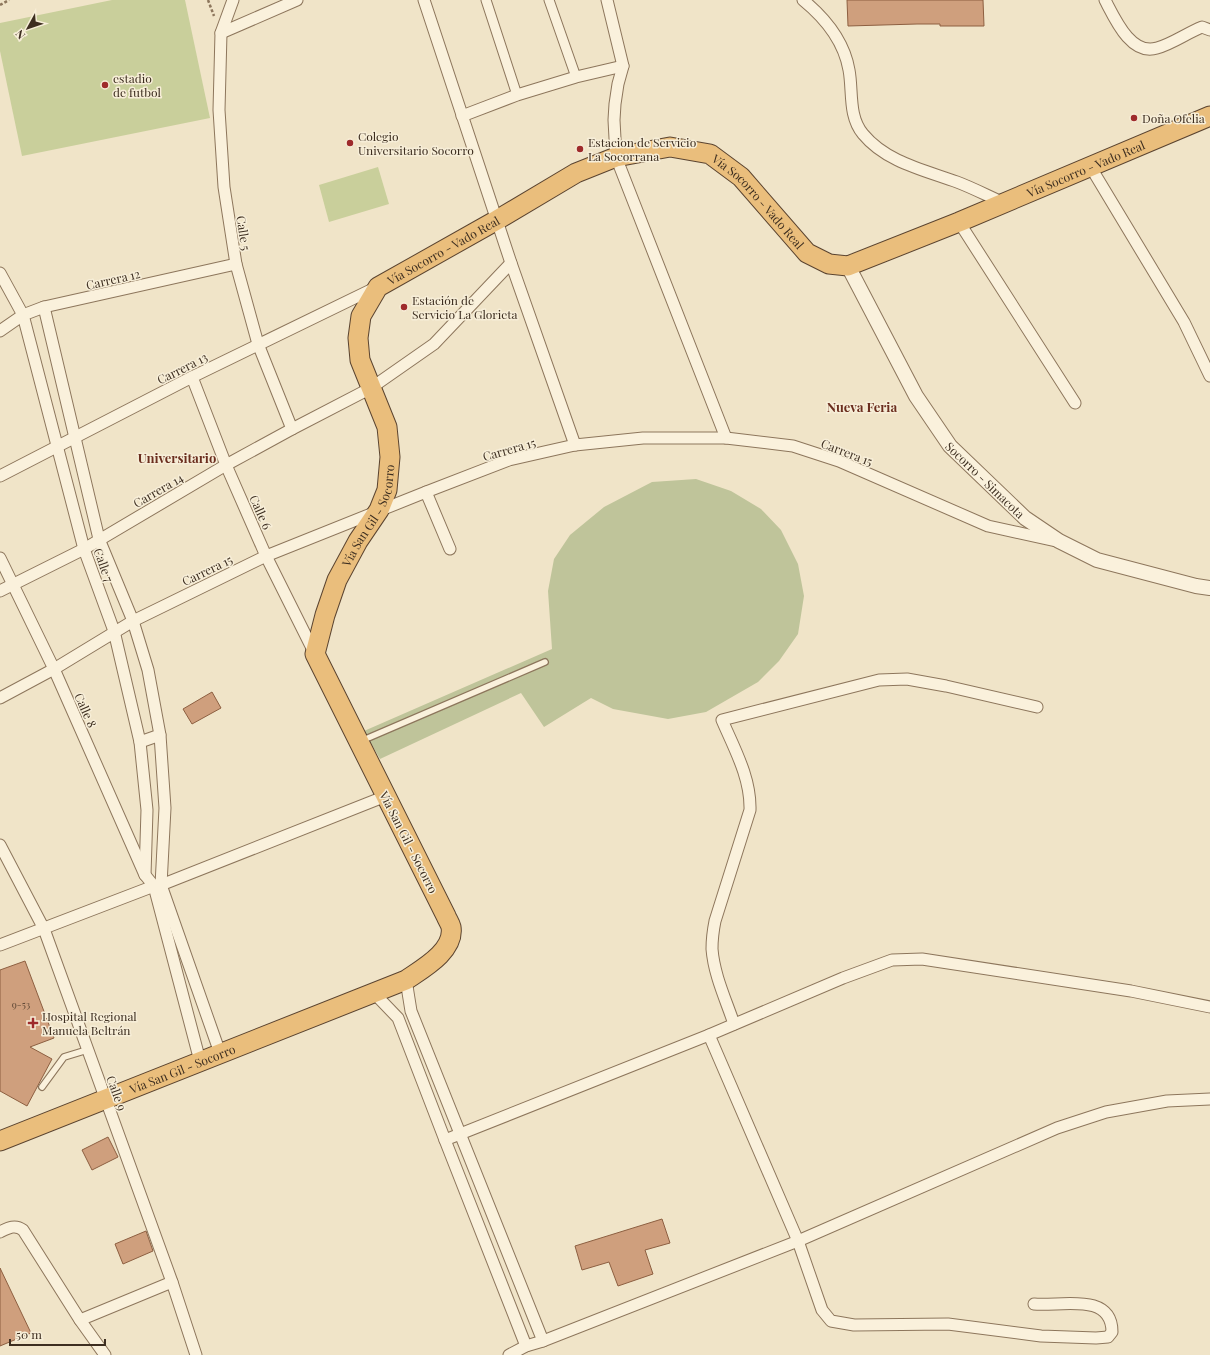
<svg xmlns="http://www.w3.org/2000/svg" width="1210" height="1355" font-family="'Playfair Display',serif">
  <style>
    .green { fill: #c9cf9b }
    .cemetery { fill: #bfc49a }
    .building { fill: #cf9f7d; stroke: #8d5f41 }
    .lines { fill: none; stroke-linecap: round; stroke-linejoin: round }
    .service-casing { stroke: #8d765c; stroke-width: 8 }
    .pedestrian-casing { stroke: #8d765c; stroke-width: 11 }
    .minor-casing { stroke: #8d765c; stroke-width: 13 }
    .tertiary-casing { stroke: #8d765c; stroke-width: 16 }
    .trunk-casing { stroke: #5b4430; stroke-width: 21 }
    .path { stroke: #8d765c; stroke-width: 2.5; stroke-dasharray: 3 2; stroke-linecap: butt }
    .service { stroke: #faf1dc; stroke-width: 5.5 }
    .pedestrian { stroke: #faf1dc; stroke-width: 9 }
    .minor { stroke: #faf1dc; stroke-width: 11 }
    .tertiary { stroke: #faf1dc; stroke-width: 14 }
    .trunk { stroke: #eabe7c; stroke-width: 19 }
    .poi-dot { fill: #9e2a2b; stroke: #f7eed8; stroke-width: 1.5 }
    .labels { text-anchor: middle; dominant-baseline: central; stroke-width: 3; stroke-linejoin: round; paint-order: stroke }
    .number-label { font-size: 10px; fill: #624a37 }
    .poi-label { font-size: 12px; fill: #3d2e20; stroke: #f7eed8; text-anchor: start }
    .street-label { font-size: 12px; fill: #3d2e20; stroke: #f7eed8 }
    .neighbourhood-label { font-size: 13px; font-weight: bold; fill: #6b2e1e; stroke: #f7eed8 }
  </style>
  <rect width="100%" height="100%" fill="#f0e4c8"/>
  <g class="green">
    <path d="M 112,0 L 185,0 L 210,118 L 22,156 L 0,51 L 0,23 Z"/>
    <path d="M 378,167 L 389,204 L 329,222 L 319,185 Z"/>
  </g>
  <path class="cemetery" d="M 696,479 L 731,491 L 761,509 L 781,530 L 798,564 L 804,596 L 798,634 L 779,661 L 758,682 L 706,712 L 668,719 L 613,709 L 591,698 L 544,727 L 521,693 L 380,759 L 364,731 L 552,649 L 548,591 L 554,559 L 570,535 L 604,507 L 652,482 Z"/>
  <g class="building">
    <path d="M 847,0 L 983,0 L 984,26 L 940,26 L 940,24 L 917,24 L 848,26 Z"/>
    <path d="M 212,692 L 221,708 L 192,724 L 183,709 Z"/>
    <path d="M 25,961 L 54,1038 L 30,1047 L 52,1059 L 27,1106 L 0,1091 L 0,970 Z"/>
    <path d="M 108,1137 L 118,1157 L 92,1170 L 82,1150 Z"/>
    <path d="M 662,1219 L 670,1243 L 645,1250 L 653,1274 L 618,1286 L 609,1262 L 582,1270 L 575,1246 Z"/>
    <path d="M 146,1231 L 153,1251 L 123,1264 L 115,1244 Z"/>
    <path d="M 0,1268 L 31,1333 L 0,1346 Z"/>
  </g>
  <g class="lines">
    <g class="service-casing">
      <g id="service">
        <path d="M 361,741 L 545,662"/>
        <path d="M 42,1087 L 64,1057 L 87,1050"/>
      </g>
    </g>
    <g class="pedestrian-casing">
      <g id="pedestrian">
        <path d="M 486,0 L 517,95"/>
        <path d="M 549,0 L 576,77"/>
      </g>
    </g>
    <g class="minor-casing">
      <g id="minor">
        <path d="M 233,0 L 221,33 L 219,110 L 224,187 L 236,264 L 258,344 L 292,429"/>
        <path d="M 424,0 L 511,263 L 575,445"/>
        <path d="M 607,0 L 623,66 L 618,84 L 615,104 L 614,120 L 616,157 L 726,438"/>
        <path d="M 803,0 C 825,18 844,41 849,70 C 853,91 848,116 863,134 C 886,162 924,170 957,182 C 973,188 988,196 1004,203"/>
        <path d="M 1105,0 C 1115,19 1131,56 1157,48 C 1172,44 1187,33 1202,27 L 1210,30"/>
        <path d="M 221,33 L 297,0"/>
        <path d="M 462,116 L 517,95 L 576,77 L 623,66"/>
        <path d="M 1090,166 L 1184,322 L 1210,376"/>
        <path d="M 959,222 L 1075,403"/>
        <path d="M 0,273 L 23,315 L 84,549 L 114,631 L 140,742 L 147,810 L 145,875"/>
        <path d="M 44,307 L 99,539 L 133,621 L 148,670 L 160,735 L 165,808 L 161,885 L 220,1053"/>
        <path d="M 0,331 L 23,315 L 44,307 L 236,264"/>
        <path d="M 192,377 L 226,465 L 266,556 L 315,654"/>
        <path d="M 0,476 L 192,377 L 377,287"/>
        <path d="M 426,492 L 450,549"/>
        <path d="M 0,558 L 54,669 L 145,875 L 154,886 L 200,1061"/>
        <path d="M 0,591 L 84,549 L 226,465 L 292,429 L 371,388 L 434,344 L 511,263"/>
        <path d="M 0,698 L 54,669 L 133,621 L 266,556 L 426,492 L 509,460 L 575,445 L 643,438 L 726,438 L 793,446 L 839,461 L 988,526 L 1056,541"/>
        <path d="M 140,742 L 160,735"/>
        <path d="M 0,845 L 44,929 L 172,1282 L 196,1355"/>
        <path d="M 0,945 L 154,886 L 161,885 L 386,796"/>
        <path d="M 406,980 L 411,1011 L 543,1341"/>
        <path d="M 373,992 L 398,1018 L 445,1140 L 526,1346"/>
        <path d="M 734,1024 C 726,1000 714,975 712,949 C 712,940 713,931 715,921 L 750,810 C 751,778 734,748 722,720 L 879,680 L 907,679 L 946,686 L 1037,707"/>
        <path d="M 709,1035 L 798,1241 L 822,1310 L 831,1321 L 854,1325 L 948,1324 L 1041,1336 L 1096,1338 L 1108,1337 L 1112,1332 C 1112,1291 1058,1307 1034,1304"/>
        <path d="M 445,1140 L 709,1035 L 843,978 L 892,960 L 922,959 L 1131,991 L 1210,1007"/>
        <path d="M 0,1232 C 8,1228 15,1224 23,1230 L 80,1320 L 105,1355"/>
        <path d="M 80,1320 L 172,1282"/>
        <path d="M 509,1355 L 526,1346 L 543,1341 L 798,1241 L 1057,1128 L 1106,1112 L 1167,1101 L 1210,1099"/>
      </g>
    </g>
    <g class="tertiary-casing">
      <g id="tertiary">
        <path id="s1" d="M 848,266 L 916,396 L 950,446 L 1025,518 L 1059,541 L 1097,560 L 1196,586 L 1210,588"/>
      </g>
    </g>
    <g class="trunk-casing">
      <g id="trunk">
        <path id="s2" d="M 0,1141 L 406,980 C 422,969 455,951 451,927 C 450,923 447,919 446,916 L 315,654 L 325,615 L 337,580 L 358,541 L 379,510 L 387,490 L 390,457 L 387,427 L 360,360 L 358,338 L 361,316 L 378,287 L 497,220 L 576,173 L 616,157 L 670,147 L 710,154 L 741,177 L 807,253 L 829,264 L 848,266 L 959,222 L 1210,116"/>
      </g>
    </g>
    <g class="path">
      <path d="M 208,0 L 214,16"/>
      <path d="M 0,5 L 9,0"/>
    </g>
    <use href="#service" class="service"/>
    <use href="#pedestrian" class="pedestrian"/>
    <use href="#minor" class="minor"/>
    <use href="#tertiary" class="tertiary"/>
    <use href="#trunk" class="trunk"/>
  </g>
  <g class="poi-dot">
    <circle cx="105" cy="85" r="4"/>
    <circle cx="1134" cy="118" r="4"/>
    <circle cx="350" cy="143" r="4"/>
    <circle cx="580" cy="149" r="4"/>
    <circle cx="404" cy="307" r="4"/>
    <path d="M31 1017h4v4h4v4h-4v4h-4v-4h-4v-4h4z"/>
  </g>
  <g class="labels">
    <g class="number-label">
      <text x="21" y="1004">9-53</text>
    </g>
    <g class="poi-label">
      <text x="113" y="78">estadio<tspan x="113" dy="14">de futbol</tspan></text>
      <text x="1142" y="118">Doña Ofelia</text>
      <text x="358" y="136">Colegio<tspan x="358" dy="14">Universitario Socorro</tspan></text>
      <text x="588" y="142">Estacion de Servicio<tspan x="588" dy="14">La Socorrana</tspan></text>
      <text x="412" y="300">Estación de<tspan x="412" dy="14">Servicio La Glorieta</tspan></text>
      <text x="42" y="1016">Hospital Regional<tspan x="42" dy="14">Manuela Beltrán</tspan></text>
    </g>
    <g class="street-label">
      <text stroke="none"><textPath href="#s2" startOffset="2016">Vía Socorro - Vado Real</textPath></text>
      <text stroke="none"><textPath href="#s2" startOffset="1644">Vía Socorro - Vado Real</textPath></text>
      <text transform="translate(244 233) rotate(81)">Calle 5</text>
      <text stroke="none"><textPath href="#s2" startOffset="1284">Vía Socorro - Vado Real</textPath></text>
      <text transform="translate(113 279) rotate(-13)">Carrera 12</text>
      <text transform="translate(182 368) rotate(-27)">Carrera 13</text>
      <text transform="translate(509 449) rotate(-16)">Carrera 15</text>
      <text transform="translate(847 452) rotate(21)">Carrera 15</text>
      <text stroke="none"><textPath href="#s1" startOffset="256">Socorro - Simacota</textPath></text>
      <text transform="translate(158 490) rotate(-30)">Carrera 14</text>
      <text transform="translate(261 512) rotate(66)">Calle 6</text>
      <text stroke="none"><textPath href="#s2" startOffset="965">Vía San Gil - Socorro</textPath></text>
      <text transform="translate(104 565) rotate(70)">Calle 7</text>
      <text transform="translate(207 570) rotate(-26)">Carrera 15</text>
      <text transform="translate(86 710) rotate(66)">Calle 8</text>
      <text transform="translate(409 842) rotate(63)">Vía San Gil - Socorro</text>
      <text stroke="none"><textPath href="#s2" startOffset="196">Vía San Gil - Socorro</textPath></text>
      <text transform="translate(117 1093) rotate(70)">Calle 9</text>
    </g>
    <g class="neighbourhood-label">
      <text x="862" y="406">Nueva Feria</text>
      <text x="177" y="457">Universitario</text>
    </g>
  </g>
  <g transform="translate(28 28) rotate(230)" stroke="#f7eed8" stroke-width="3" paint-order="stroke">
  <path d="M0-3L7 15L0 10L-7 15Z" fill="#3d2e20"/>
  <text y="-6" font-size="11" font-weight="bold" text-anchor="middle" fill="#3d2e20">N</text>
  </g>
  <path d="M10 1339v6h95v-6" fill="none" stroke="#3d2e20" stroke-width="2"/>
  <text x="16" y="1339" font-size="12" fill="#3d2e20" stroke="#f7eed8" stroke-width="3" paint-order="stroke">50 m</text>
</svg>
